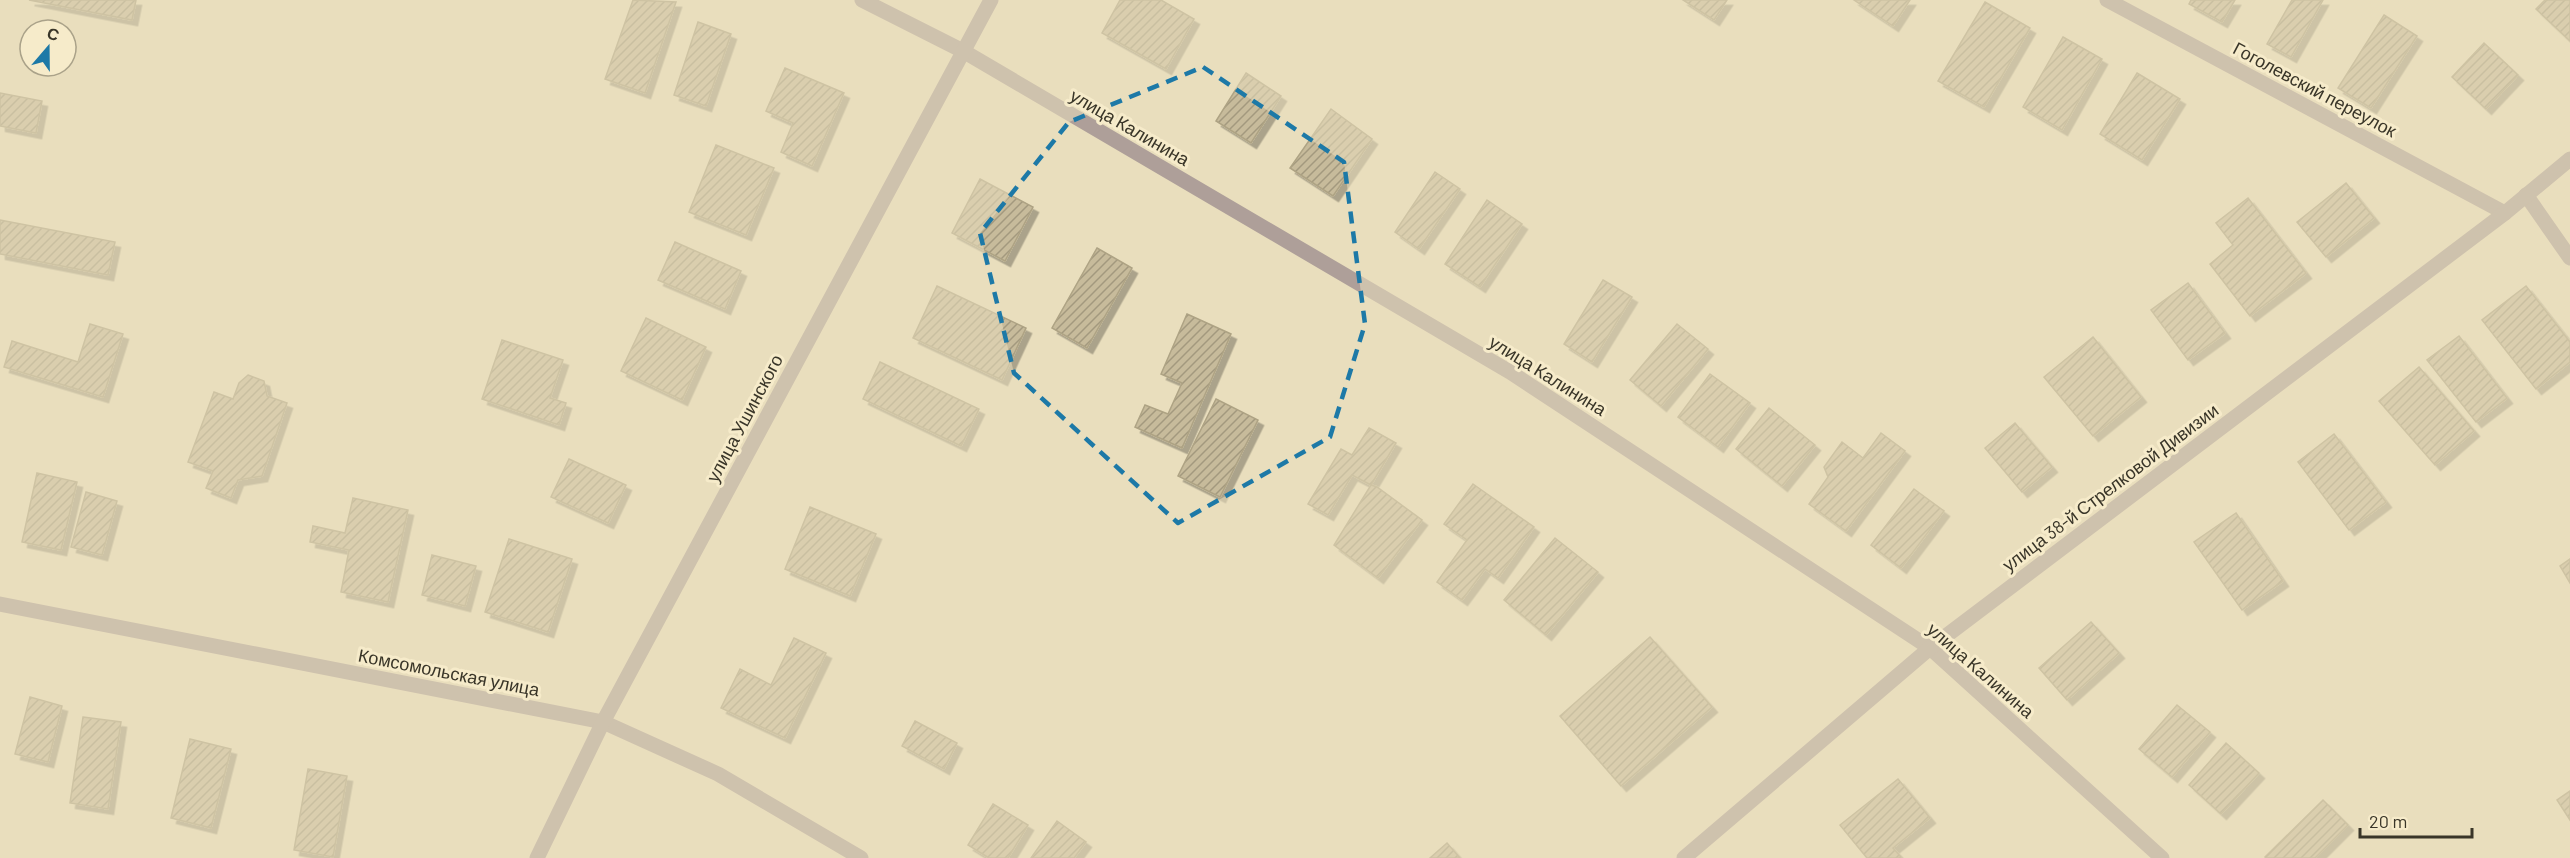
<svg xmlns="http://www.w3.org/2000/svg" width="2570" height="858" font-family="Barlow,sans-serif">
  <style>
    .building { fill: url(#building-hatch); stroke: #aea384; stroke-width: 1.5; filter: url(#shadow) }
    .lines { fill: none; stroke-linecap: round; stroke-linejoin: round }
    .minor { stroke: #ae9f99; stroke-width: 15 }
    .marked { fill: none; stroke: #1d79a7; stroke-width: 4.5; stroke-dasharray: 12 8; stroke-linejoin: round }
    .labels { text-anchor: middle; dominant-baseline: central; stroke-width: 6; stroke-linejoin: round; paint-order: stroke }
    .street-label { font-size: 18px; fill: #393528; stroke: #f6ebca }
  </style>
  <defs>
    <pattern id="building-hatch" width="6" height="6" patternUnits="userSpaceOnUse" patternTransform="scale(1.5)"><rect width="6" height="6" fill="#c7bb9b"/><path d="M-1 1l2-2M0 6l6-6M5 7l2-2" fill="none" stroke="#a3997e"/></pattern>
    <filter id="shadow"><feDropShadow dx="5.5" dy="5.5" stdDeviation="0" flood-color="#0004"/></filter>
  </defs>
  <rect width="100%" height="100%" fill="#e9debd"/>
  <g class="building">
    <path d="M 29,0 L 136,0 L 132,20 Z"/>
    <path d="M 633,0 L 676,2 L 645,93 L 605,79 Z"/>
    <path d="M 1120,0 L 1161,0 L 1194,19 L 1166,69 L 1102,33 Z"/>
    <path d="M 1683,0 L 1727,0 L 1714,20 Z"/>
    <path d="M 1854,0 L 1910,0 L 1893,26 Z"/>
    <path d="M 2191,0 L 2235,0 L 2222,22 L 2189,4 Z"/>
    <path d="M 2292,0 L 2323,0 L 2291,57 L 2267,44 Z"/>
    <path d="M 2545,0 L 2570,0 L 2570,41 L 2536,9 Z"/>
    <path d="M 1985,2 L 2030,28 L 1984,107 L 1938,81 Z"/>
    <path d="M 2384,15 L 2417,36 L 2371,108 L 2338,88 Z"/>
    <path d="M 698,22 L 731,34 L 706,106 L 674,95 Z"/>
    <path d="M 2063,37 L 2102,59 L 2062,130 L 2023,107 Z"/>
    <path d="M 2484,43 L 2518,75 L 2486,109 L 2452,77 Z"/>
    <path d="M 785,68 L 844,93 L 812,166 L 781,152 L 793,123 L 766,111 Z"/>
    <path d="M 1246,73 L 1281,96 L 1251,143 L 1216,121 Z"/>
    <path d="M 2137,73 L 2180,99 L 2142,160 L 2100,134 Z"/>
    <path d="M 0,93 L 42,101 L 36,133 L 0,126 Z"/>
    <path d="M 1331,109 L 1372,139 L 1333,196 L 1290,168 Z"/>
    <path d="M 716,145 L 774,168 L 746,235 L 689,212 Z"/>
    <path d="M 1435,172 L 1460,189 L 1419,249 L 1395,232 Z"/>
    <path d="M 980,179 L 1033,207 L 1005,261 L 952,233 Z"/>
    <path d="M 2346,183 L 2374,218 L 2326,257 L 2297,222 Z"/>
    <path d="M 2248,198 L 2306,273 L 2250,316 L 2210,264 L 2233,245 L 2216,223 Z"/>
    <path d="M 1487,200 L 1522,224 L 1480,287 L 1445,264 Z"/>
    <path d="M 0,220 L 115,242 L 108,275 L 0,254 Z"/>
    <path d="M 675,242 L 741,271 L 725,309 L 658,280 Z"/>
    <path d="M 1097,248 L 1132,268 L 1087,348 L 1052,328 Z"/>
    <path d="M 1603,280 L 1632,297 L 1592,362 L 1564,344 Z"/>
    <path d="M 2188,283 L 2225,333 L 2188,360 L 2151,310 Z"/>
    <path d="M 937,286 L 1026,328 L 1002,380 L 913,338 Z"/>
    <path d="M 2526,286 L 2570,342 L 2570,362 L 2536,389 L 2482,320 Z"/>
    <path d="M 1187,314 L 1231,334 L 1182,448 L 1135,427 L 1145,405 L 1168,414 L 1182,383 L 1161,374 Z"/>
    <path d="M 646,318 L 706,347 L 682,400 L 621,371 Z"/>
    <path d="M 90,324 L 123,334 L 103,397 L 4,367 L 12,341 L 78,362 Z"/>
    <path d="M 1677,324 L 1708,349 L 1661,406 L 1630,380 Z"/>
    <path d="M 2459,336 L 2507,398 L 2476,422 L 2427,360 Z"/>
    <path d="M 2093,337 L 2141,397 L 2093,436 L 2044,377 Z"/>
    <path d="M 502,340 L 563,360 L 550,398 L 566,403 L 559,425 L 482,399 Z"/>
    <path d="M 880,362 L 979,409 L 961,446 L 863,399 Z"/>
    <path d="M 2419,367 L 2474,431 L 2435,465 L 2379,401 Z"/>
    <path d="M 1710,374 L 1750,403 L 1718,447 L 1678,417 Z"/>
    <path d="M 248,375 L 264,381 L 267,396 L 287,403 L 262,476 L 238,480 L 231,498 L 206,488 L 213,471 L 188,462 L 214,392 L 233,399 L 239,383 Z"/>
    <path d="M 1216,399 L 1258,420 L 1220,497 L 1178,476 Z"/>
    <path d="M 1769,408 L 1815,445 L 1782,486 L 1736,449 Z"/>
    <path d="M 2015,423 L 2052,467 L 2022,492 L 1985,448 Z"/>
    <path d="M 1369,428 L 1396,443 L 1371,485 L 1352,475 L 1328,515 L 1308,504 L 1341,449 L 1352,455 Z"/>
    <path d="M 1881,433 L 1905,451 L 1846,531 L 1809,504 L 1828,477 L 1824,467 L 1842,442 L 1863,458 Z"/>
    <path d="M 2334,434 L 2386,502 L 2349,530 L 2298,462 Z"/>
    <path d="M 569,459 L 626,485 L 608,523 L 551,497 Z"/>
    <path d="M 37,473 L 77,482 L 61,550 L 22,542 Z"/>
    <path d="M 1473,484 L 1534,527 L 1498,578 L 1485,569 L 1462,600 L 1437,582 L 1467,540 L 1444,524 Z"/>
    <path d="M 1371,485 L 1377,487 L 1422,520 L 1378,578 L 1334,545 Z"/>
    <path d="M 1914,489 L 1944,511 L 1901,568 L 1871,545 Z"/>
    <path d="M 86,492 L 117,501 L 102,555 L 71,547 Z"/>
    <path d="M 353,498 L 408,510 L 388,602 L 341,592 L 349,550 L 310,542 L 313,526 L 345,533 Z"/>
    <path d="M 810,507 L 876,534 L 850,596 L 785,569 Z"/>
    <path d="M 2236,513 L 2283,581 L 2242,610 L 2194,542 Z"/>
    <path d="M 1555,538 L 1598,572 L 1546,635 L 1504,600 Z"/>
    <path d="M 509,539 L 572,559 L 548,632 L 485,612 Z"/>
    <path d="M 432,555 L 476,566 L 465,606 L 422,595 Z"/>
    <path d="M 2570,559 L 2570,583 L 2560,566 Z"/>
    <path d="M 2091,622 L 2119,653 L 2067,700 L 2039,668 Z"/>
    <path d="M 1650,637 L 1712,707 L 1621,786 L 1560,716 Z"/>
    <path d="M 794,638 L 826,653 L 785,738 L 721,708 L 740,669 L 771,685 Z"/>
    <path d="M 30,697 L 62,706 L 48,762 L 15,754 Z"/>
    <path d="M 2177,705 L 2210,732 L 2172,777 L 2139,749 Z"/>
    <path d="M 83,717 L 121,722 L 108,809 L 70,803 Z"/>
    <path d="M 915,721 L 957,743 L 944,769 L 902,746 Z"/>
    <path d="M 190,739 L 231,749 L 211,828 L 171,818 Z"/>
    <path d="M 2226,743 L 2259,773 L 2221,814 L 2189,785 Z"/>
    <path d="M 308,769 L 347,776 L 333,857 L 294,850 Z"/>
    <path d="M 1898,779 L 1930,818 L 1893,848 L 1901,857 L 1899,858 L 1867,858 L 1840,825 Z"/>
    <path d="M 2570,791 L 2570,820 L 2557,800 Z"/>
    <path d="M 2323,800 L 2348,825 L 2315,858 L 2266,858 L 2265,857 Z"/>
    <path d="M 993,804 L 1028,825 L 1008,858 L 989,858 L 968,845 Z"/>
    <path d="M 1057,821 L 1086,842 L 1074,858 L 1031,858 Z"/>
    <path d="M 1447,843 L 1460,858 L 1430,858 Z"/>
  </g>
  <g class="lines">
    <g class="minor">
      <path d="M 862,0 L 963,51 L 1510,372 L 1930,648 L 2162,858"/>
      <path d="M 2107,0 L 2505,213"/>
      <path d="M 2526,195 L 2570,258"/>
      <path d="M 0,604 L 603,722 L 718,774 L 861,858"/>
      <path d="M 537,858 L 603,722 L 991,0"/>
      <path d="M 1684,858 L 1930,648 L 2505,213 L 2570,159"/>
    </g>
  </g>
  <path d="M0 0H2570V858H0ZM 1203,67 L 1344,162 L 1365,324 L 1330,437 L 1178,523 L 1014,373 L 980,233 L 1069,122 Z" fill="#e9debd" fill-opacity=".55" fill-rule="evenodd"/>
  <path class="marked" d="M 1203,67 L 1344,162 L 1365,324 L 1330,437 L 1178,523 L 1014,373 L 980,233 L 1069,122 Z"/>
  <g class="labels">
    <g class="street-label">
      <text transform="translate(2315 89) rotate(28)">Гоголевский переулок</text>
      <text transform="translate(1130 127) rotate(30)">улица Калинина</text>
      <text transform="translate(1548 375) rotate(32)">улица Калинина</text>
      <text transform="translate(744 418) rotate(-62)">улица Ушинского</text>
      <text transform="translate(2110 487) rotate(-37)">улица 38-й Стрелковой Дивизии</text>
      <text transform="translate(1981 670) rotate(41)">улица Калинина</text>
      <text transform="translate(449 672) rotate(11)">Комсомольская улица</text>
    </g>
  </g>
  <g transform="translate(48 48) rotate(20)"><circle r="28" fill="#f6ebca" stroke="#aaa289" stroke-width="1.5"/>
  <path d="M0-4.5L10 22L0 15L-10 22Z" fill="#1d79a7"/>
  <text y="-9" font-size="16" font-weight="bold" text-anchor="middle" fill="#393528">С</text>
  </g>
  <path d="M2360 828v9h112v-9" fill="none" stroke="#393528" stroke-width="3"/>
  <text x="2369" y="828" font-size="18" fill="#393528" stroke="#f6ebca" stroke-width="4.5" paint-order="stroke">20 m</text>
</svg>
